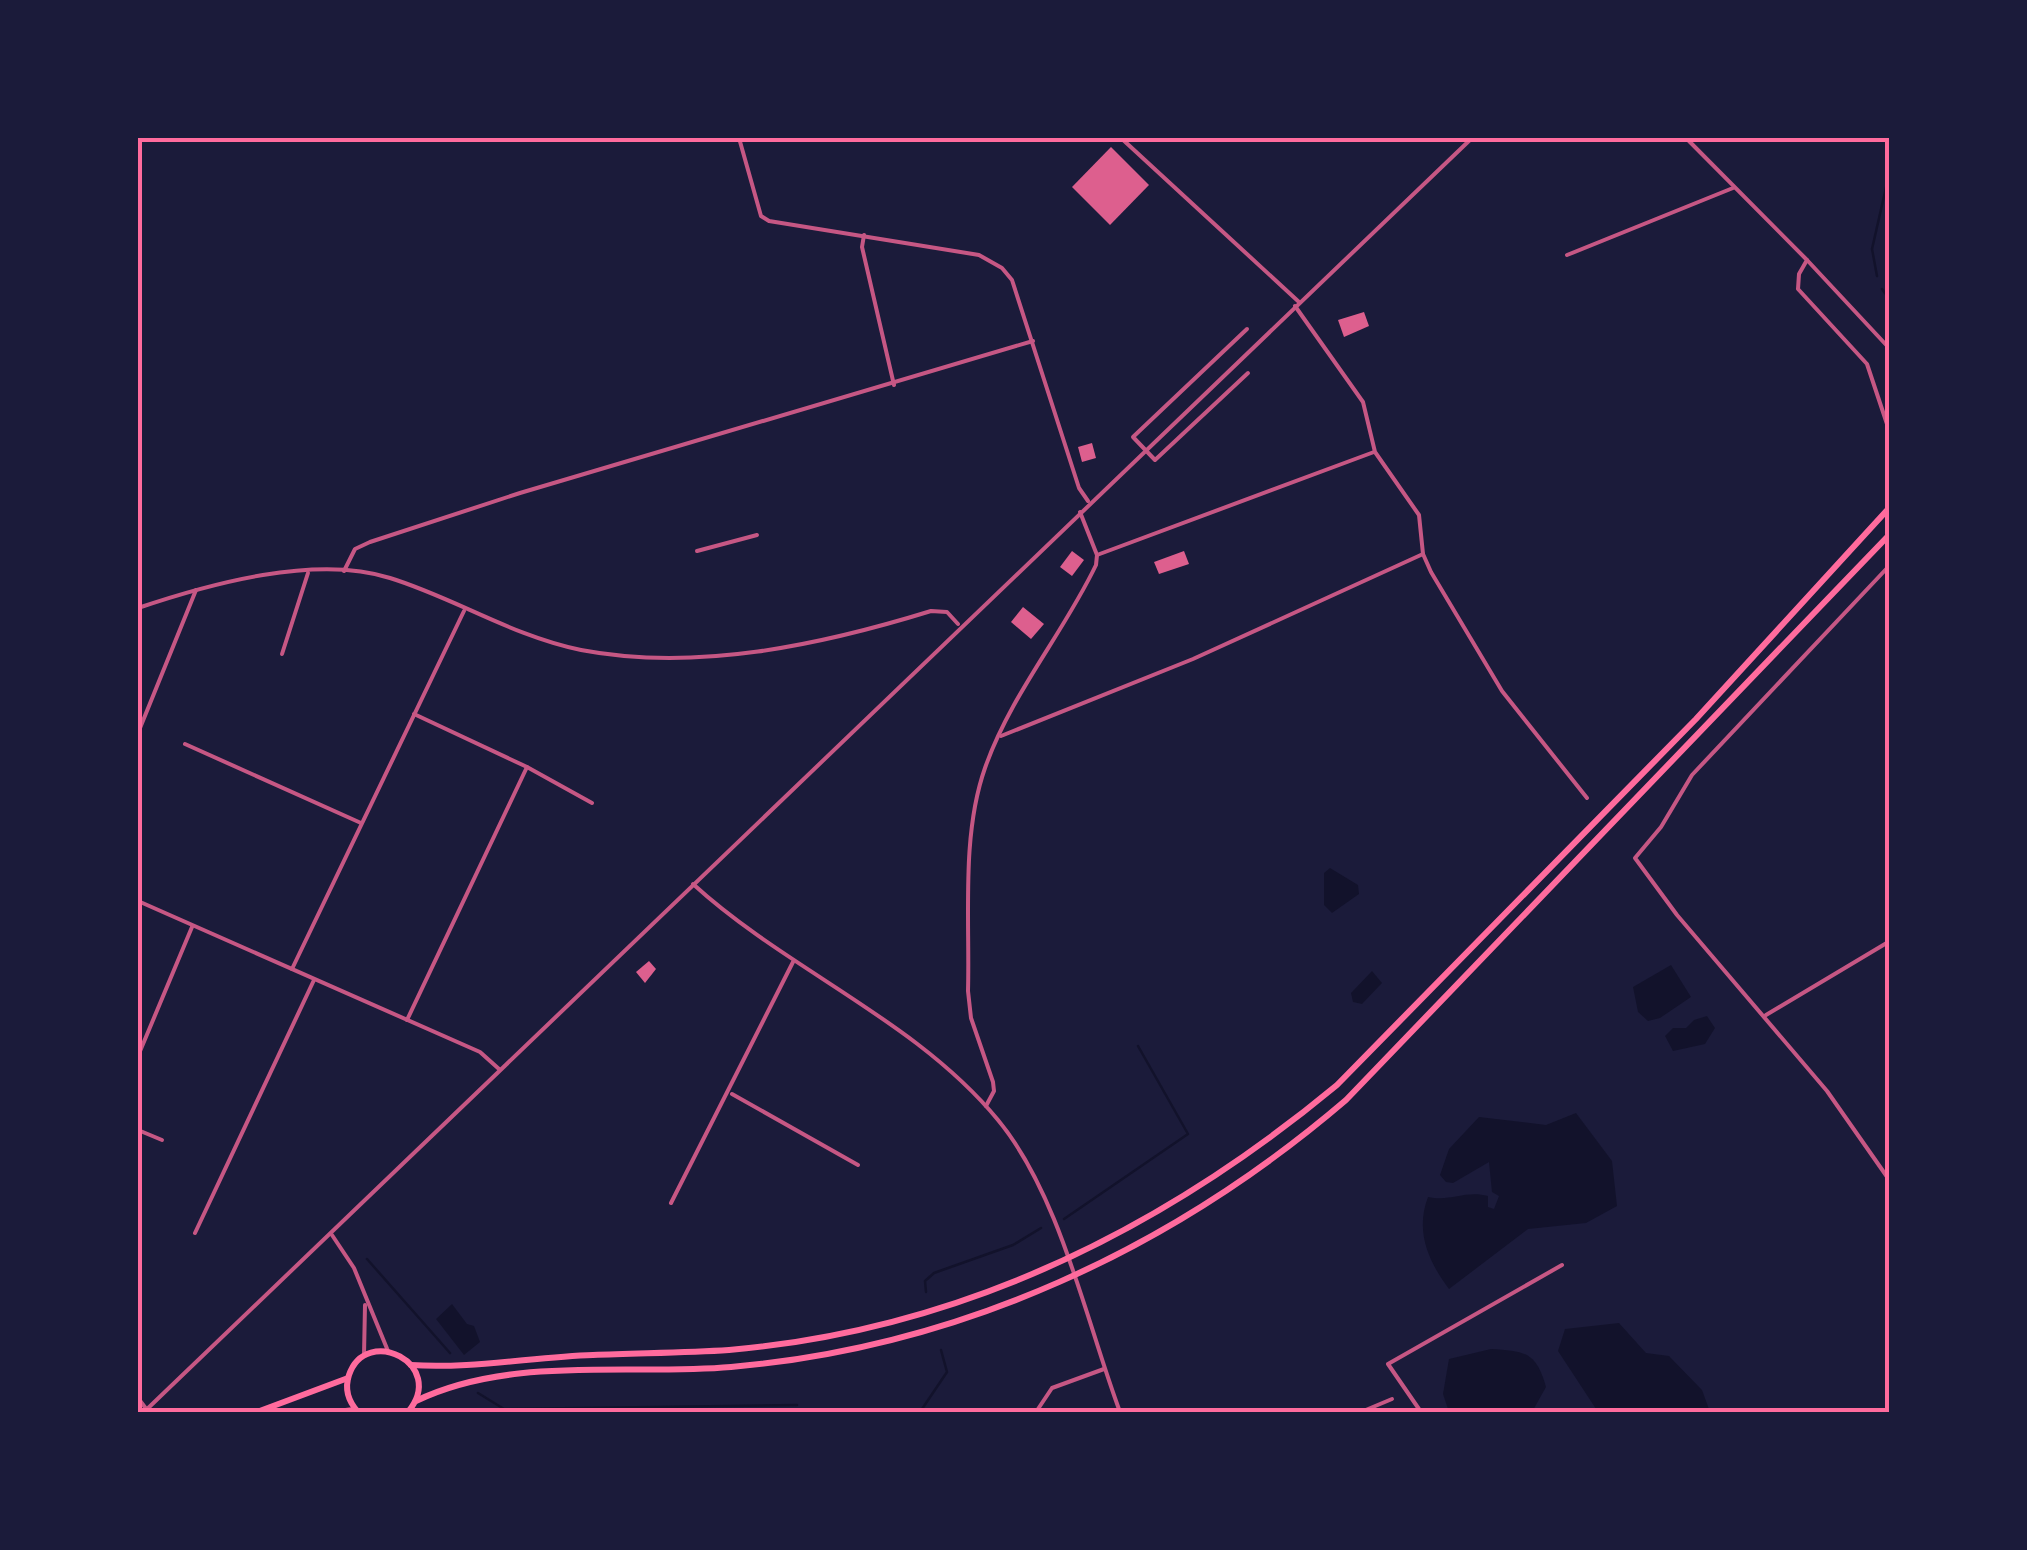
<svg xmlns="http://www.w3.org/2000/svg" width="2027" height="1550" font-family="'PT Sans Narrow',sans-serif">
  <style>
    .water { fill: #12122b }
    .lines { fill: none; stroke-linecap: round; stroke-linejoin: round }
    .stream { stroke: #12122b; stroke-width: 2.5 }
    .building { fill: #dd5f8e }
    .minor { stroke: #c65784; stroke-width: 4 }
    .secondary { stroke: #ff6b9d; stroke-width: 6 }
    .neatline { fill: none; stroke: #ff6b9d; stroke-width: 4 }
  </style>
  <rect width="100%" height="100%" fill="#1b1b3a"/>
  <g class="water">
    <path d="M 1330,868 L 1358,885 L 1359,894 L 1332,913 L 1324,905 L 1324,873 Z"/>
    <path d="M 1671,965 L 1691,997 L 1660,1018 L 1648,1021 L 1638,1012 L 1633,987 Z"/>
    <path d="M 1372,971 L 1382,983 L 1362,1004 L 1353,1002 L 1351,993 Z"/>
    <path d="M 1707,1016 L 1715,1028 L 1705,1044 L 1673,1051 L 1665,1036 L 1673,1028 L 1686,1028 L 1694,1020 Z"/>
    <path d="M 1576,1113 L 1612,1161 L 1617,1206 L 1586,1223 L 1528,1229 L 1449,1289 C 1428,1261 1415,1231 1428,1197 C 1451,1202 1465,1190 1488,1196 L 1488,1207 L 1494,1209 L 1499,1196 L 1492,1192 L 1489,1162 L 1453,1183 L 1446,1182 L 1440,1175 L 1449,1149 L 1479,1117 L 1546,1125 Z"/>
    <path d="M 452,1304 L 467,1324 L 474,1326 L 480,1342 L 464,1355 L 436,1319 Z"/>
    <path d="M 1619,1323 L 1646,1353 L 1669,1356 L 1702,1390 L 1710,1412 L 1598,1412 L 1558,1351 L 1565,1329 Z"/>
    <path d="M 1491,1349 C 1525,1351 1536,1352 1546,1387 L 1532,1412 L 1449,1412 L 1443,1394 L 1449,1359 Z"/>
  </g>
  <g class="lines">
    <g class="stream">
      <path d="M 1877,276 L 1872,249 L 1890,170"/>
      <path d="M 1882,289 L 1890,300"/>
      <path d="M 1064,1219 L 1188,1134 L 1138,1046"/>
      <path d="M 367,1259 L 450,1353"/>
      <path d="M 926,1292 L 925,1281 L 934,1273 L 1013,1245 L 1041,1228"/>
      <path d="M 478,1393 L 504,1409 L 797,1405"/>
      <path d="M 920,1412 L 947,1372 L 941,1350"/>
    </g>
  </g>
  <g class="building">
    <path d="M 1111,147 L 1149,185 L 1110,225 L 1072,187 Z"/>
    <path d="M 1364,312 L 1369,326 L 1344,337 L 1338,320 Z"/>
    <path d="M 1092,443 L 1096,458 L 1082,462 L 1078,447 Z"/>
    <path d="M 1072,551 L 1084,560 L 1072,576 L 1060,567 Z"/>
    <path d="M 1184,551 L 1189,564 L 1159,574 L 1154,562 Z"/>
    <path d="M 1023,607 L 1044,624 L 1031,639 L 1011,622 Z"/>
    <path d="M 649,961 L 656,969 L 645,983 L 636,972 Z"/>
  </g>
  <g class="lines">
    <g class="minor">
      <path d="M 739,138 L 761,216 L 769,221 L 979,255 L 1002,268 L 1012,280 L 1079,488 L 1088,501"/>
      <path d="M 1121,138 L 1299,302"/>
      <path d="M 1686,138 L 1807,260 L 1799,274 L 1798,289 L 1867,364 L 1890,433"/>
      <path d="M 864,235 L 862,247 L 894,385"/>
      <path d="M 1567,255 L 1733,188"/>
      <path d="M 1807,260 L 1890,349"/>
      <path d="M 1295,306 L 1363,402 L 1375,452 L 1419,515 L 1423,554 L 1431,572 L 1502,691 L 1587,798"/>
      <path d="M 1247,329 L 1133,437 L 1155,460 L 1248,373"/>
      <path d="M 697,551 L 757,535"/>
      <path d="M 1097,555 L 1374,452"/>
      <path d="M 1890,565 L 1692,775 L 1661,827 L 1635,858 L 1677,915 L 1827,1091 L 1890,1181"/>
      <path d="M 344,571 L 355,549 L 370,542 L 520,493 L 1033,341"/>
      <path d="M 138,608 C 209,584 316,554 390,578 C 455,598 512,636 581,650 C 696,672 821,645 931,611 L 947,612 L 958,624"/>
      <path d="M 282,654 L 308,573"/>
      <path d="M 414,714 L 527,767 L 592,803"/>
      <path d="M 138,733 L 196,590"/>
      <path d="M 1001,736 L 1193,659 L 1423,554"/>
      <path d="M 185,744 L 361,823"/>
      <path d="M 693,884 C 787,970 916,1020 998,1120 C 1060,1195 1086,1321 1120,1412"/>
      <path d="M 138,901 L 480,1052 L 499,1069"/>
      <path d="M 292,969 L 464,611"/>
      <path d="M 1766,1015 L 1890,941"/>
      <path d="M 407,1020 L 527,767"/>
      <path d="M 138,1056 L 192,927"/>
      <path d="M 732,1094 L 858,1165"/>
      <path d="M 986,1106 L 994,1091 L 993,1082 L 971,1018 L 968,991 C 970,920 961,836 985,768 C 1011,694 1063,634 1096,565 L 1097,555 L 1080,512"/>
      <path d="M 138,1130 L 162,1140"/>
      <path d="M 671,1203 L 793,962"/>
      <path d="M 195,1233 L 314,980"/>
      <path d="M 332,1235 L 354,1268 L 388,1351"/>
      <path d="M 364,1355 L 365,1305"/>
      <path d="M 138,1398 L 147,1410"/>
      <path d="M 144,1412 L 1472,138"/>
      <path d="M 1036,1412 L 1052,1388 L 1104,1369"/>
      <path d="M 1361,1412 L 1392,1399"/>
      <path d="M 1421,1412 L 1388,1364 L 1562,1265"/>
    </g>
    <g class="secondary">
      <path d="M 411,1365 C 470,1369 533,1357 593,1355 C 638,1353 684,1353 729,1350 C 959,1330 1161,1231 1337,1085 L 1696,719 L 1890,507"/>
      <path d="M 416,1401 C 511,1355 629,1376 731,1367 C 961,1347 1172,1249 1346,1100 L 1890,534"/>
      <path d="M 257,1412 L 348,1378"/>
      <path d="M 336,1412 L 355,1410"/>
      <path d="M 358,1412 C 349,1402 344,1390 349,1375 C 366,1324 448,1364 408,1412"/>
    </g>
  </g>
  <rect width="2027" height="1550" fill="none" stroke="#1b1b3a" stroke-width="280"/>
  <rect x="140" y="140" width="1747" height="1270" class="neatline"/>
</svg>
